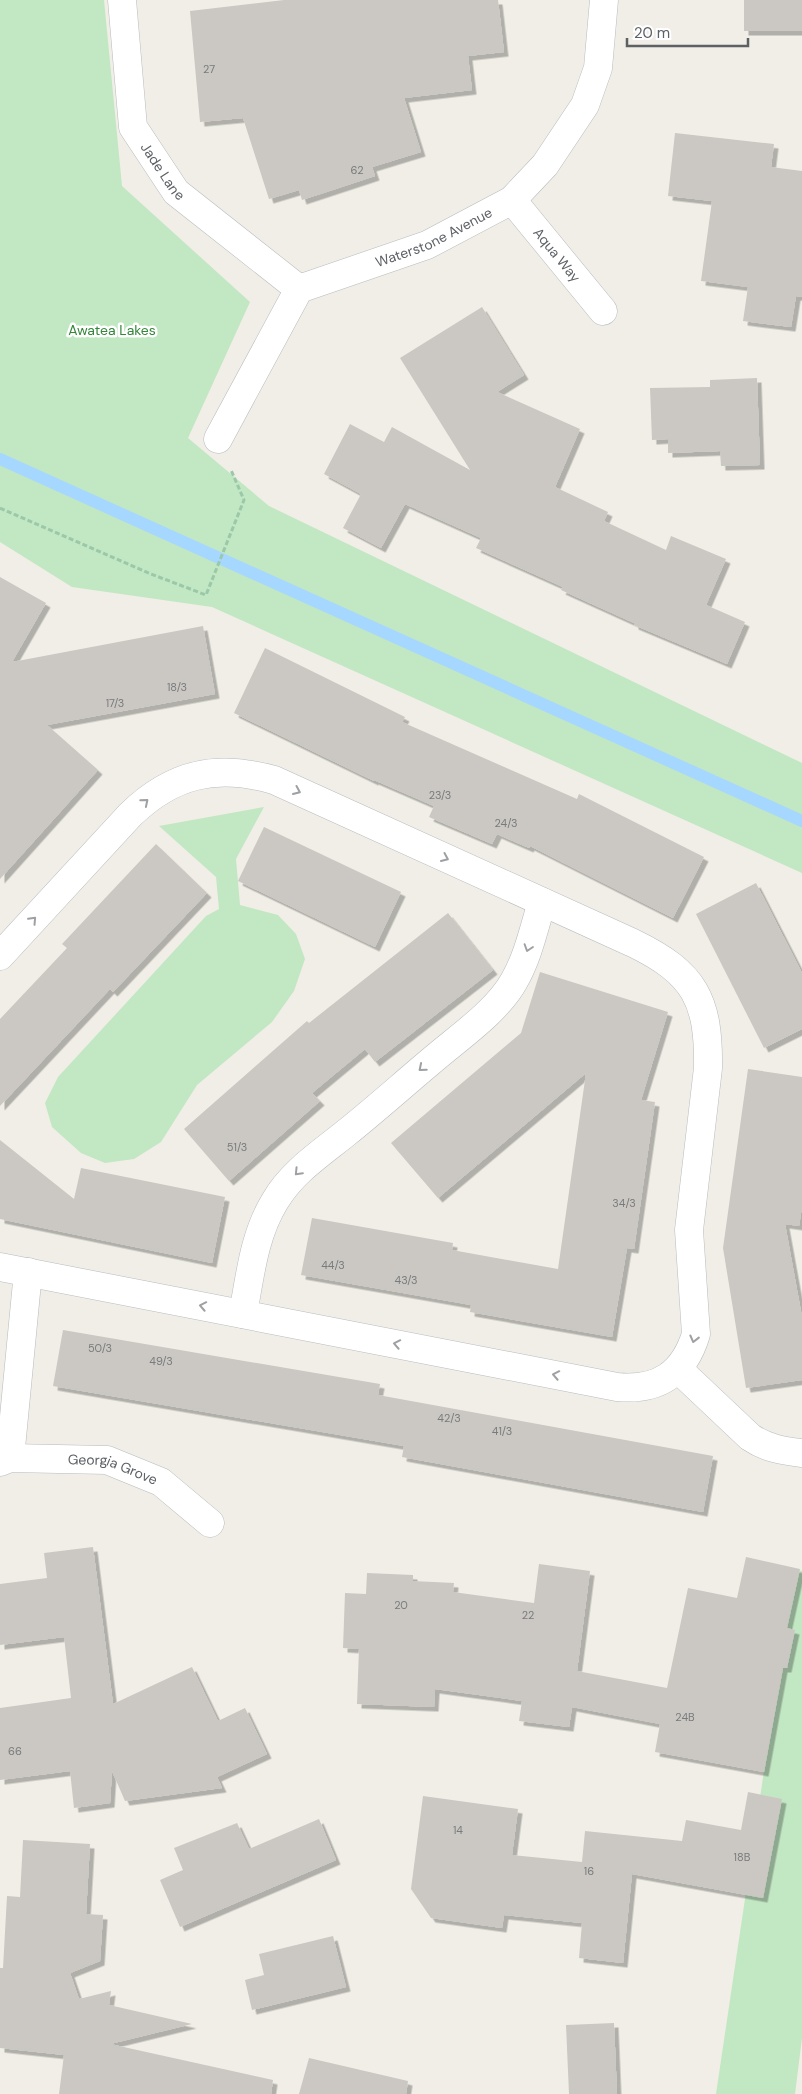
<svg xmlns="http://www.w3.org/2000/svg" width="802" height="2094" font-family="'DM Sans',sans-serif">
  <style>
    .green { fill: #c2e7c3 }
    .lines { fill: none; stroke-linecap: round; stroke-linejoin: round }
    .stream { stroke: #a6d7ff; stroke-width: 12 }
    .building { fill: #cbc8c3; filter: url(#shadow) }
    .minor-casing { stroke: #b8bbbf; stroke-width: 29 }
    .path { stroke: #9bc8a9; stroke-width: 3; stroke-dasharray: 5 2.5; stroke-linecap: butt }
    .minor { stroke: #fff; stroke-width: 28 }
    .oneway { stroke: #9ea0a3 }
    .labels { text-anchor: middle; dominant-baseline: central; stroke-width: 5; stroke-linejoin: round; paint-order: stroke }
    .number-label { font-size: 11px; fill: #787b7d }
    .street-label { font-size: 14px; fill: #5d6166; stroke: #fff }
    .park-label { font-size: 14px; fill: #35863a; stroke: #fff }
  </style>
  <defs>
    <filter id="shadow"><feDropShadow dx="4.5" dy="4.5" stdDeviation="0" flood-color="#0004"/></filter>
  </defs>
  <rect width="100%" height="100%" fill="#f0eee6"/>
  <g class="green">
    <path d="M 0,0 L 104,0 L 122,186 L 250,302 L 188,438 L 269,506 L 802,763 L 802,873 L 212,607 L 72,587 L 0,542 Z"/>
    <path d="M 264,807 L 236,859 L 240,905 L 278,915 L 296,934 L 305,959 L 294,991 L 272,1022 L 197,1085 L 161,1142 L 134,1159 L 105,1163 L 81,1153 L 52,1127 L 45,1103 L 58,1077 L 206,916 L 219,909 L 216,877 L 159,826 Z"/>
    <path d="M 794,1569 L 802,1571 L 802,2038 L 795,2094 L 716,2094 Z"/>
  </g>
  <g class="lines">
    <path class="stream" d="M 0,459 L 802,821"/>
  </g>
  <g class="building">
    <path d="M 284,0 L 498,0 L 504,52 L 468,56 L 472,90 L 404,98 L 421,152 L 372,167 L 375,176 L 302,200 L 299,190 L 269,199 L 243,118 L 200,122 L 190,11 Z"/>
    <rect x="744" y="0" width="58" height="31"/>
    <path d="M 675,133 L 774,144 L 771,167 L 802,171 L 802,297 L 796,296 L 791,327 L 743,321 L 748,287 L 701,281 L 712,201 L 668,196 Z"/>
    <path d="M 482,307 L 524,375 L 497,392 L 580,429 L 555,487 L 608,512 L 604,521 L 666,550 L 671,536 L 726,559 L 706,605 L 745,622 L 727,664 L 634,625 L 634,623 L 561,590 L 563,587 L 476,548 L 481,538 L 405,504 L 381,548 L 343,528 L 361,494 L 324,474 L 350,424 L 384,442 L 392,427 L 470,470 L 400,358 Z"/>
    <path d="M 757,378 L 760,465 L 721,466 L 720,451 L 668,453 L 668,439 L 652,440 L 650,388 L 710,387 L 710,380 Z"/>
    <path d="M 0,577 L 46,603 L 12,662 L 203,626 L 215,694 L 47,725 L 98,770 L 0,879 Z"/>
    <path d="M 265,648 L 405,717 L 402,722 L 577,799 L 579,794 L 704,857 L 673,918 L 530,846 L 529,848 L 497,834 L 492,844 L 429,817 L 434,806 L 374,780 L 374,781 L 234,713 Z"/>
    <path d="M 264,827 L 401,892 L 375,947 L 238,881 Z"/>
    <path d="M 156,844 L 207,893 L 113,992 L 110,989 L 0,1106 L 0,1019 L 67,948 L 62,944 Z"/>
    <path d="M 756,883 L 802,973 L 802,1029 L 764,1048 L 696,914 Z"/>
    <path d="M 448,913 L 493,970 L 375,1062 L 365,1049 L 312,1093 L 320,1101 L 229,1181 L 184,1129 L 307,1021 L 309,1023 Z"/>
    <path d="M 540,972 L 668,1012 L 641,1100 L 655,1102 L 634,1249 L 627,1248 L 612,1337 L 470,1312 L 471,1305 L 301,1275 L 312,1218 L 453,1243 L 452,1250 L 558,1269 L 586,1073 L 438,1198 L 391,1143 L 521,1033 Z"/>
    <path d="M 748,1069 L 802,1077 L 802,1207 L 799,1226 L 785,1224 L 802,1317 L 802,1380 L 746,1388 L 723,1248 Z"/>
    <path d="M 0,1140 L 74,1199 L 81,1168 L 225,1197 L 212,1263 L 0,1219 Z"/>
    <path d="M 63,1330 L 380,1384 L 378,1395 L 713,1456 L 703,1512 L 402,1457 L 404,1446 L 53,1386 Z"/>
    <path d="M 93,1547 L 113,1704 L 192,1667 L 218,1721 L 245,1708 L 267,1754 L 217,1777 L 222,1788 L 125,1801 L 112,1771 L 110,1803 L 74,1808 L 70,1771 L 0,1780 L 0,1708 L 71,1698 L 64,1637 L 0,1645 L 0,1584 L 47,1578 L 44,1553 Z"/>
    <path d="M 746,1557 L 800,1569 L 787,1628 L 795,1630 L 787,1668 L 783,1668 L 764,1772 L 655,1752 L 660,1724 L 572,1707 L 569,1727 L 519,1721 L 522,1701 L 435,1689 L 434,1707 L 357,1704 L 359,1649 L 343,1648 L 345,1593 L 366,1594 L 367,1573 L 413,1575 L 413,1581 L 454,1583 L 453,1592 L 534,1603 L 539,1564 L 590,1571 L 577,1671 L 667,1688 L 688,1588 L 737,1598 Z"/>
    <path d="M 748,1792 L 782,1799 L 763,1898 L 632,1874 L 623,1963 L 579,1958 L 582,1923 L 504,1915 L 502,1928 L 431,1918 L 411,1889 L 423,1796 L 518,1809 L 512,1855 L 582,1862 L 585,1831 L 682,1841 L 686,1820 L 741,1830 Z"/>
    <path d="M 319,1819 L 336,1860 L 180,1927 L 160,1880 L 183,1870 L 174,1848 L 237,1823 L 249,1849 Z"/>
    <path d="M 23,1840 L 90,1844 L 86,1914 L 103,1915 L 100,1961 L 70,1973 L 79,1999 L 111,1991 L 109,2005 L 192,2024 L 110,2044 L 273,2080 L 271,2094 L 59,2094 L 64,2055 L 0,2048 L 0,1968 L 3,1968 L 7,1896 L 20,1897 Z"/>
    <path d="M 333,1936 L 346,1987 L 252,2010 L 245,1980 L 264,1975 L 259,1954 Z"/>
    <path d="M 614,2023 L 617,2094 L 569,2094 L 566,2025 Z"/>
    <path d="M 309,2058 L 408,2081 L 406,2094 L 299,2094 Z"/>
  </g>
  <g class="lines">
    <g class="minor-casing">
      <g id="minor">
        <path id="s1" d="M 122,0 L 133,127 L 176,192 L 299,289"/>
        <path id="s2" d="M 512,200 L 603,311"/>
        <path id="s3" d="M 218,439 L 299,289 L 427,245 L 512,200 L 545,165 L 585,105 L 598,68 L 604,0"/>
        <path d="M 0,956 L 130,815 C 173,773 217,764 274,780 L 633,943 C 695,973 709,1000 708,1068 L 689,1230 L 696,1334 C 684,1374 658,1391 617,1387 L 0,1267"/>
        <path d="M 243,1314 C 250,1276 254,1235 275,1201 C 292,1172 320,1154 346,1133 C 376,1109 406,1082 436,1057 C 462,1035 498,1010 514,981 C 528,957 534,928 542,902"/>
        <path d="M 678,1369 L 750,1437 C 766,1448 783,1451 802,1453"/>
        <path d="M 10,1458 L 28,1272"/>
        <path id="s4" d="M 0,1462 L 10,1458 L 107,1460 L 161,1482 L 210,1523"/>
      </g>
    </g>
    <path class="path" d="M 0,508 L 151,574 L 206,595 L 244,500 L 231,470"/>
    <use href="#minor" class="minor"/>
  </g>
  <defs><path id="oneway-chevron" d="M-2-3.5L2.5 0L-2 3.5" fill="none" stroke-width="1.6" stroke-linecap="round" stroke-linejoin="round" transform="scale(1.25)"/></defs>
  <g class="oneway">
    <use href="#oneway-chevron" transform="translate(297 791) rotate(24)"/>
    <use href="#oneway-chevron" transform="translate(145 802) rotate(-40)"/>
    <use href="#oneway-chevron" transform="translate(445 858) rotate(24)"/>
    <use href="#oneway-chevron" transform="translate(33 920) rotate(-47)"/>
    <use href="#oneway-chevron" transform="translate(528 948) rotate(108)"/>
    <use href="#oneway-chevron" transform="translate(422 1068) rotate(140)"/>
    <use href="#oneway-chevron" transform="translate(298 1172) rotate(134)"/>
    <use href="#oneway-chevron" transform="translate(203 1306) rotate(-169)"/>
    <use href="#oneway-chevron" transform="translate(694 1339) rotate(104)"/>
    <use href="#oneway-chevron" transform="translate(397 1344) rotate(-169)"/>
    <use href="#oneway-chevron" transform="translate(556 1375) rotate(-169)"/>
  </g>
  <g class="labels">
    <g class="number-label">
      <text x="209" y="69">27</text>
      <text x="357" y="170">62</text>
      <text x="177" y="687">18/3</text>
      <text x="115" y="703">17/3</text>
      <text x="440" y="795">23/3</text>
      <text x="506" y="823">24/3</text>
      <text x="237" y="1147">51/3</text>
      <text x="624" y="1203">34/3</text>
      <text x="333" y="1265">44/3</text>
      <text x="406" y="1280">43/3</text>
      <text x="100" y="1348">50/3</text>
      <text x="161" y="1361">49/3</text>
      <text x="449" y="1418">42/3</text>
      <text x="502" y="1431">41/3</text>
      <text x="401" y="1605">20</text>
      <text x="528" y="1615">22</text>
      <text x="685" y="1717">24B</text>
      <text x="15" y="1751">66</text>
      <text x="458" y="1830">14</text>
      <text x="742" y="1857">18B</text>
      <text x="589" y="1871">16</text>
    </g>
    <g class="street-label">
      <text stroke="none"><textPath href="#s1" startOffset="181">Jade Lane</textPath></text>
      <text stroke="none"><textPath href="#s3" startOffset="315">Waterstone Avenue</textPath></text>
      <text stroke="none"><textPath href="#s2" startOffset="71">Aqua Way</textPath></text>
      <text stroke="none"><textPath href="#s4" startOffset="115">Georgia Grove</textPath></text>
    </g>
    <g class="park-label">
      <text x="112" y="330">Awatea Lakes</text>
    </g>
  </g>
  <path d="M627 38v8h121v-8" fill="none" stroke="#5d6166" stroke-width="2.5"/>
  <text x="634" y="38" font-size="15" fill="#5d6166" stroke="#ffffff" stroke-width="4" paint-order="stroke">20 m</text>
</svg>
